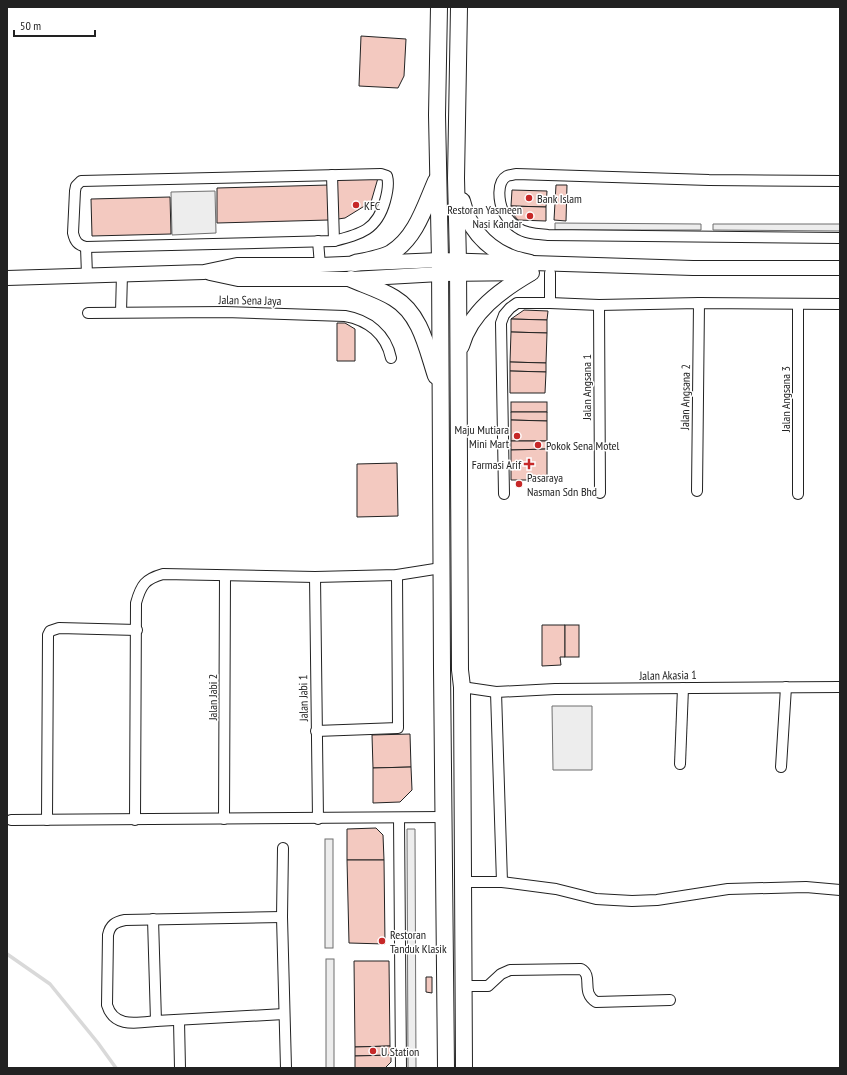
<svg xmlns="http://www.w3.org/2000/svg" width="847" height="1075" font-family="'PT Sans Narrow',sans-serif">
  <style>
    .parking { fill: #ededed; stroke: #6f6f6f }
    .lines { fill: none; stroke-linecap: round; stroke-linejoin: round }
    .stream { stroke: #d9d9d9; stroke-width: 3.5 }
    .building { fill: #f3c9c0; stroke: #222 }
    .minor-casing { stroke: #222; stroke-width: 12 }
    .secondary-casing { stroke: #222; stroke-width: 16 }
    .trunk-casing { stroke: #222; stroke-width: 18 }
    .minor { stroke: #fff; stroke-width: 10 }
    .secondary { stroke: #fff; stroke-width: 14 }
    .trunk { stroke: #fff; stroke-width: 16 }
    .poi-dot { fill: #c62828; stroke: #fff; stroke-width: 1.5 }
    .labels { text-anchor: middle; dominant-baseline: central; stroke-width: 3; stroke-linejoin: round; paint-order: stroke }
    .poi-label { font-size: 12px; fill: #222; stroke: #fff; text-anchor: start }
    .street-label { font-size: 12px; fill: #222; stroke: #fff }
  </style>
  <rect width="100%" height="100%" fill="#fff"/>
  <g class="parking">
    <path d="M 215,191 L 216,233 L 172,235 L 171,192 Z"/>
    <path d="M 555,223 L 701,224 L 701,230 L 555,230 Z"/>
    <path d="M 713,224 L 840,224 L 840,231 L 713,230 Z"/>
    <path d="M 552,706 L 592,706 L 592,770 L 553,770 Z"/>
    <path d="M 407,829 L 415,829 L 416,1068 L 408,1068 Z"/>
    <rect x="325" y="839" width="8" height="109"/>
    <rect x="326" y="959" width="8" height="109"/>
  </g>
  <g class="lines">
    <path class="stream" d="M 7,954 L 50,984 L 98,1043 L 116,1068"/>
  </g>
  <g class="building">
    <path d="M 361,36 L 406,39 L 404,76 L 398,88 L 359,86 Z"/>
    <path d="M 378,178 L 371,202 L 345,218 L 338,219 L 336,179 Z"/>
    <path d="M 329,185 L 329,220 L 217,223 L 217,188 Z"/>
    <path d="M 556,185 L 567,185 L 566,221 L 554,220 Z"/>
    <path d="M 512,190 L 547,191 L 546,207 L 511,206 Z"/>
    <path d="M 170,197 L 171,234 L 92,236 L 91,199 Z"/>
    <path d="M 511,206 L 546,207 L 546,221 L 518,220 L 511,212 Z"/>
    <path d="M 524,310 L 548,311 L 547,320 L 511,319 Z"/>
    <path d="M 511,319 L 547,320 L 547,333 L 511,332 Z"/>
    <path d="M 337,323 L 345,323 L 355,329 L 355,361 L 337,361 Z"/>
    <path d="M 511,332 L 547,333 L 546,363 L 510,362 Z"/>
    <path d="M 510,362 L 546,363 L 546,372 L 510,371 Z"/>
    <path d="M 510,371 L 546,372 L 545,393 L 510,393 Z"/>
    <rect x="511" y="402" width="36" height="10"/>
    <path d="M 511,412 L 547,412 L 547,421 L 511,420 Z"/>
    <path d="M 511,420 L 547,421 L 547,441 L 511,441 Z"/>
    <path d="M 511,441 L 547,441 L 547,449 L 511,450 Z"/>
    <path d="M 547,449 L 547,480 L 511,480 L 511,450 Z"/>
    <path d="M 397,463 L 398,516 L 357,517 L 357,464 Z"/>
    <path d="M 542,625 L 565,625 L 565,657 L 560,657 L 561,665 L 542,666 Z"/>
    <rect x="565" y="625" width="14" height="32"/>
    <path d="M 410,734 L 411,767 L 373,768 L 372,735 Z"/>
    <path d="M 411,767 L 412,790 L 400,802 L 373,803 L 373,768 Z"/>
    <path d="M 376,828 L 383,835 L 384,860 L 347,860 L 347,829 Z"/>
    <path d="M 347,860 L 384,860 L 385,944 L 349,943 Z"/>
    <path d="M 354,961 L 389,961 L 390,1046 L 355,1047 Z"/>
    <path d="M 426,977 L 432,977 L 432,993 L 426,992 Z"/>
    <path d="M 390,1046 L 391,1055 L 355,1056 L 355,1047 Z"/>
    <path d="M 391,1055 L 391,1062 L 385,1068 L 355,1068 L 355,1056 Z"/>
  </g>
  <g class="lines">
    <g class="minor-casing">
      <g id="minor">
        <path d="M 381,174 L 387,176 C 389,183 387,194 385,201 C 377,230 361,234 334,241 L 86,247 C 78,245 75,242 73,233 L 75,191 L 76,186 L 81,181 Z"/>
        <path d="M 332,175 L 334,241"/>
        <path d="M 840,181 L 709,180 L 516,174 C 513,175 509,175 507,176 C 496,182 499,202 503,211 C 506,217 512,224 518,228 C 526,234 538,234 548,235 L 840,238"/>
        <path d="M 318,241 L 320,265"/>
        <path d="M 86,247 L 87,275"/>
        <path d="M 550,303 L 550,273"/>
        <path d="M 599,305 L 600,493"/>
        <path d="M 798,305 L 798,494"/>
        <path d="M 121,312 L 122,274"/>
        <path d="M 88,313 L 225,312 L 345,316 C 368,320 386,334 391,358"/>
        <path d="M 697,491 L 699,303"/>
        <path d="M 504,494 L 501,323 L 504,315 L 510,308 L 517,303 L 550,303 L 599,305 L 699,303 L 840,304"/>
        <path d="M 315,577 L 318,819"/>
        <path d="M 462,687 L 496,692 L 555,689 L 840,687"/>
        <path d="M 316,731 L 398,728 L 397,575"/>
        <path d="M 680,764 L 683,688"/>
        <path d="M 781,767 L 786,687"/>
        <path d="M 399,818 L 401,1068"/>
        <path d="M 224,819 L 225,576"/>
        <path d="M 11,820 L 444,817"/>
        <path d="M 47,820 L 48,635 L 50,631 L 59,628 L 137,630"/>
        <path d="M 135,820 L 136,603 C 141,585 145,579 163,574 L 315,577 L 397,575 L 441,568"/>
        <path d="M 283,848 L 282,917 L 286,1068"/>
        <path d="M 463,882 L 502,882 L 496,692"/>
        <path d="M 502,882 L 556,889 L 596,899 L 632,901 L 657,900 L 728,889 L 806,887 L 840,890"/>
        <path d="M 153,919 L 156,1021 L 284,1014"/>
        <path d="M 463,986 L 488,986 L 501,974 L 510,970 L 581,969 C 594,976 580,992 596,1002 L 670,1000"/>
        <path d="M 156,1021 C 136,1023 114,1028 107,1005 L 108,935 C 110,925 115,922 125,920 L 282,917"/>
        <path d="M 179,1021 L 180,1068"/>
      </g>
    </g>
    <g class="secondary-casing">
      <g id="secondary">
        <path d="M 210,273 L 238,279 L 351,279 L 440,274 L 532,273"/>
        <path d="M 7,278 L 204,272 L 237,265 L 320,265 L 440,260 L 693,268 L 840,268"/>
      </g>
    </g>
    <g class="trunk-casing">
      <g id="trunk">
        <path d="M 439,7 L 437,115 L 440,260 L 442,668 L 446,1068"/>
        <path d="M 459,7 L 456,178 L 458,261 L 460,670 L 462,687 L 464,1068"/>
        <path d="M 462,201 C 468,226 484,246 509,257 C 515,260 523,261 530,263"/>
        <path d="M 355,263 C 365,261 382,258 391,253 C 416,238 425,206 436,181"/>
        <path d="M 351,279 C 365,285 381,290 394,298 C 421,314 427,349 436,376"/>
        <path d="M 461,346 C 470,312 501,290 530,273"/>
      </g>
    </g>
    <use href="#minor" class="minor"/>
    <use href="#secondary" class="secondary"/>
    <use href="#trunk" class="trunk"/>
  </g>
  <g class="poi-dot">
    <circle cx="529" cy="198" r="4"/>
    <circle cx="356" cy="205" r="4"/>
    <circle cx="530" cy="216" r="4"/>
    <circle cx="517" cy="436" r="4"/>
    <circle cx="538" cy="445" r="4"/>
    <path d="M527 458h4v4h4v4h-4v4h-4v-4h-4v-4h4z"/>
    <circle cx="519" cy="484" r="4"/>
    <circle cx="382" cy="941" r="4"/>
    <circle cx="373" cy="1051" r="4"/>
  </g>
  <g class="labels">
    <g class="poi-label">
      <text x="537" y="198">Bank Islam</text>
      <text x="364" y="205">KFC</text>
      <text x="522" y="209" text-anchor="end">Restoran Yasmeen<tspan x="522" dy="14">Nasi Kandar</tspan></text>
      <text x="509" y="429" text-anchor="end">Maju Mutiara<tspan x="509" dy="14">Mini Mart</tspan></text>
      <text x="546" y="445">Pokok Sena Motel</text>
      <text x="521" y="464" text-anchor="end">Farmasi Arif</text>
      <text x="527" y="477">Pasaraya<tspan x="527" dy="14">Nasman Sdn Bhd</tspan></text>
      <text x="390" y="934">Restoran<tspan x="390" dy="14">Tanduk Klasik</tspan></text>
      <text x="381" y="1051">U Station</text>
    </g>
    <g class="street-label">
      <text transform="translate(250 300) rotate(1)">Jalan Sena Jaya</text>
      <text transform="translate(586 387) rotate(-90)">Jalan Angsana 1</text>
      <text transform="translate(685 397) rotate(-89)">Jalan Angsana 2</text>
      <text transform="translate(785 399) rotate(-90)">Jalan Angsana 3</text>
      <text transform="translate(668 675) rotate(-1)">Jalan Akasia 1</text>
      <text transform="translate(212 697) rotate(-90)">Jalan Jabi 2</text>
      <text transform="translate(303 698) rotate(-91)">Jalan Jabi 1</text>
    </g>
  </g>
  <rect width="847" height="1075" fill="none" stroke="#222222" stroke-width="16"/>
  <path d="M14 30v6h81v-6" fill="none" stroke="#222222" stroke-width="2"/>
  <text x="20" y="30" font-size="12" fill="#222222" stroke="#ffffff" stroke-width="3" paint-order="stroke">50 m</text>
</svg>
